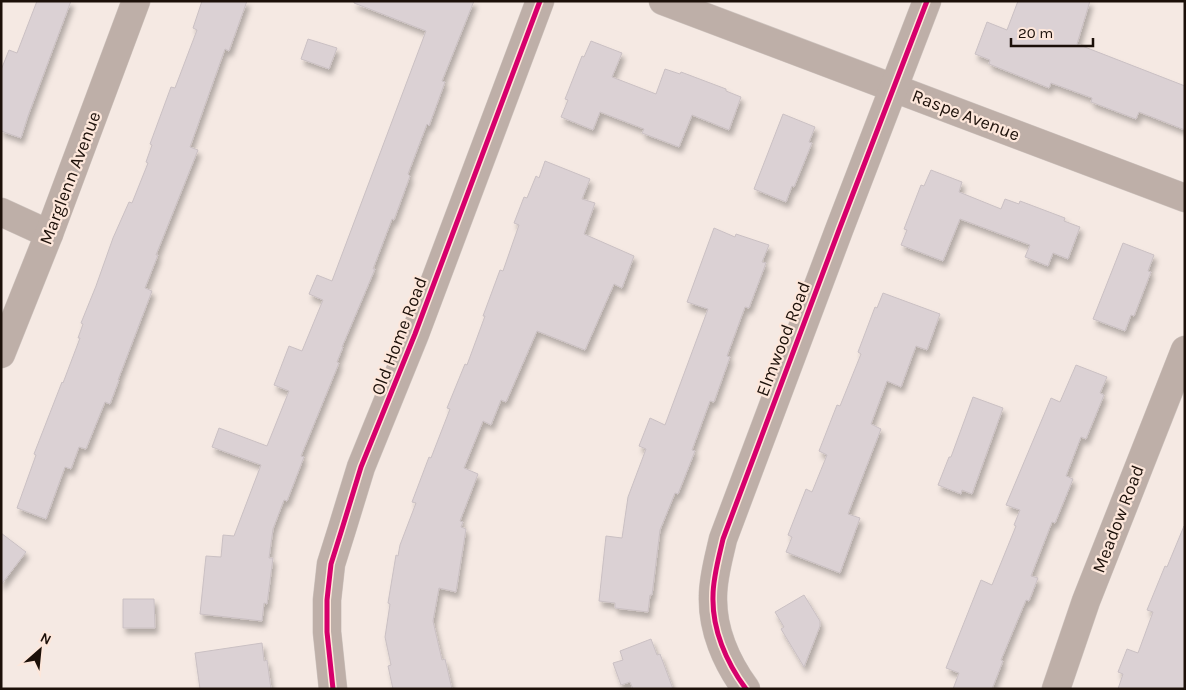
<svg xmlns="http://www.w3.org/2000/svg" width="1186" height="690" font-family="Karla,sans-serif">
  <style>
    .building { fill: #dbd1d4; stroke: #cac0c3; filter: url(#shadow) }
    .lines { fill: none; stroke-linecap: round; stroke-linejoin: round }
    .street-casing { stroke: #d1c7c2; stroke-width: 29 }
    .street { stroke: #beafa8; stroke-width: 28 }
    .cycleway-casing { stroke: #fde7db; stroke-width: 8 }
    .cycleway { stroke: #d6006c; stroke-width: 5 }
    .labels { text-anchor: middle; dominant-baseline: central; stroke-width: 4.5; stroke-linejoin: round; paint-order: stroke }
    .street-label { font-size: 18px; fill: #1c1009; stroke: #fde7db }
  </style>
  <defs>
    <filter id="shadow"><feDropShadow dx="3" dy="5.5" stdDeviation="2.5" flood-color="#0004"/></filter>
  </defs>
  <rect width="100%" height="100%" fill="#f5e9e3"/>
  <g class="building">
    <path d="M 37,1 L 71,1 L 28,116 L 21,138 L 1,131 L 1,70 L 9,50 L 17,53 Z"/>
    <path d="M 202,1 L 247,1 L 229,51 L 225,49 L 190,147 L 198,150 L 156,255 L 158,255 L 145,288 L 152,291 L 118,380 L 119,380 L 110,404 L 105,402 L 86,449 L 79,447 L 71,469 L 65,467 L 46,519 L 17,508 L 36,455 L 34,454 L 62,382 L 63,383 L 80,338 L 78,338 L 83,324 L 81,323 L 96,286 L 113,238 L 129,202 L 132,203 L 148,163 L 146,162 L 152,145 L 150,144 L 171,87 L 175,88 L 197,30 L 193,28 Z"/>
    <path d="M 354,1 L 474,1 L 442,81 L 445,82 L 429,126 L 427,124 L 408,174 L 410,176 L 394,220 L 392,219 L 373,269 L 375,269 L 342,347 L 343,347 L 337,362 L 339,363 L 301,456 L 304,457 L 287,501 L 284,500 L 273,529 L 269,558 L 273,558 L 267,604 L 264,603 L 262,621 L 200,614 L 206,556 L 221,557 L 223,535 L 234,536 L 261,465 L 212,447 L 219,428 L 267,446 L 289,391 L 274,385 L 289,346 L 302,351 L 323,300 L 309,294 L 317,275 L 332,281 L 426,31 L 354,3 Z"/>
    <path d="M 1018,1 L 1090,1 L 1077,44 L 1185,86 L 1185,130 L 1139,112 L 1136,119 L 1091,102 L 1092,98 L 1051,83 L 1049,88 L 989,64 L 990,60 L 975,54 L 987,22 L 1007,30 Z"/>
    <path d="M 308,39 L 337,48 L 329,69 L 301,59 Z"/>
    <path d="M 591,41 L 622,53 L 612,77 L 656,94 L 665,69 L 680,74 L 681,72 L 726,89 L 726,91 L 741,97 L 729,130 L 692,115 L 679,147 L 642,133 L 644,129 L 600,112 L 593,130 L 561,117 L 568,100 L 565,99 L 582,56 L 584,57 Z"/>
    <path d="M 783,114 L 815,127 L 809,142 L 812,143 L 794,187 L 792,186 L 786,202 L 754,189 Z"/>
    <path d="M 545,161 L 590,179 L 582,199 L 595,203 L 584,234 L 634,256 L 622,288 L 614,284 L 585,350 L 537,331 L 506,402 L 501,400 L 491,425 L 483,421 L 464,468 L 478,474 L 460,521 L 463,522 L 461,527 L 466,529 L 456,592 L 439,588 L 433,621 L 442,660 L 445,659 L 452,689 L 393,689 L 388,666 L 391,665 L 385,637 L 390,604 L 388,603 L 396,555 L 398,556 L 400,545 L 416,503 L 412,502 L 429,457 L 431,458 L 450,409 L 447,408 L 465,364 L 467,365 L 485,316 L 483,316 L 500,270 L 503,271 L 519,225 L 514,223 L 524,197 L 527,198 L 536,176 L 539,178 Z"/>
    <path d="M 931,170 L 962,182 L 959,192 L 1001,209 L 1005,199 L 1019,204 L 1020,201 L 1065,218 L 1064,221 L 1080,227 L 1068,259 L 1053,253 L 1048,266 L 1025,257 L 1030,245 L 960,219 L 943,261 L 901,245 L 907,230 L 904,229 L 921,185 L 924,186 Z"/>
    <path d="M 714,228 L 735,237 L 736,234 L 769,245 L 762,262 L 766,263 L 749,308 L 745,307 L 727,356 L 730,357 L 714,402 L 710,401 L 692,450 L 695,451 L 678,494 L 675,493 L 660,530 L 652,595 L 650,595 L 648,612 L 615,608 L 615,603 L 599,601 L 606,536 L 622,538 L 628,497 L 646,449 L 639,446 L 650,418 L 665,425 L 708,309 L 687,302 Z"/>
    <path d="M 1123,243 L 1154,255 L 1148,271 L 1151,272 L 1134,316 L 1131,315 L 1125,331 L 1093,319 Z"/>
    <path d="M 883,293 L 940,314 L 927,350 L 916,346 L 901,387 L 887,381 L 871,424 L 881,429 L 848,514 L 860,518 L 840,573 L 786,552 L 792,537 L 788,535 L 806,489 L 812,492 L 827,455 L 819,451 L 837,405 L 840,406 L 861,354 L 858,352 L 875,307 L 877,308 Z"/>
    <path d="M 1076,365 L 1107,377 L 1100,393 L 1104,395 L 1086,439 L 1081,437 L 1066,476 L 1073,479 L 1055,523 L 1052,522 L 1031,576 L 1038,578 L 1029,601 L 1026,600 L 1001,660 L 1003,661 L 992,689 L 953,689 L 959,673 L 946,668 L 981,580 L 992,585 L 1016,526 L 1014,525 L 1020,510 L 1006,505 L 1051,398 L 1060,402 Z"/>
    <path d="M 973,397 L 1003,408 L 972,494 L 962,490 L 961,494 L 938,485 L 949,457 L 951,457 Z"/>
    <path d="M 1184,526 L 1185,689 L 1118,689 L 1123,674 L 1118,672 L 1127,649 L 1138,653 L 1153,612 L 1147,610 L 1165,566 L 1167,567 Z"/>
    <path d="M 1,533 L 26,552 L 1,585 Z"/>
    <path d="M 804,595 L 820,621 L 820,626 L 804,667 L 781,629 L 784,627 L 775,612 Z"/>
    <path d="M 123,599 L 154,599 L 155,628 L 123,628 Z"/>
    <path d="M 651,639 L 657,655 L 660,654 L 673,689 L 633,689 L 630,682 L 621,685 L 613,663 L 623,660 L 620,651 Z"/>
    <path d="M 262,643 L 264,661 L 267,660 L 271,689 L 200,689 L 195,653 Z"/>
  </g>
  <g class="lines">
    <g class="street-casing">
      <g id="street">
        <path d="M 663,1 L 1185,198"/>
        <path d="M 1,212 L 49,234"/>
        <path d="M 1,354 L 49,234 L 136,1"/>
        <path d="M 333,689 L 327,632 L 327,600 L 331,564 L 342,529 L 361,467 L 415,334 L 540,1"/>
        <path d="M 746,689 C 726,662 712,629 713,596 C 713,577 719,557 723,539 L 839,230 L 927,1"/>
        <path d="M 1056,689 L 1086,601 L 1185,350"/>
      </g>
    </g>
    <use href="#street" class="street"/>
    <g class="cycleway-casing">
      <g id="cycleway">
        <path d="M 333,689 L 327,632 L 327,600 L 331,564 L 342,529 L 361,467 L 415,334 L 540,1"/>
        <path d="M 746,689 C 726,662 712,629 713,596 C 713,577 719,557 723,539 L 839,230 L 927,1"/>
      </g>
    </g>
    <use href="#cycleway" class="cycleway"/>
  </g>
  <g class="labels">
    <g class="street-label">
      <text transform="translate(966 115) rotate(21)">Raspe Avenue</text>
      <text transform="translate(70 178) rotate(-69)">Marglenn Avenue</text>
      <text transform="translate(399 336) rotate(-69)">Old Home Road</text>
      <text transform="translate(783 339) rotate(-69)">Elmwood Road</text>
      <text transform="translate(1118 519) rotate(-69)">Meadow Road</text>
    </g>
  </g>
  <rect width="1186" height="690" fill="none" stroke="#1c1009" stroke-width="5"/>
  <g transform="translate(40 650) rotate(27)" stroke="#fde7db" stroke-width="4" paint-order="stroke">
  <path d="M0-4L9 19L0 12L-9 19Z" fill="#1c1009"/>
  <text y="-8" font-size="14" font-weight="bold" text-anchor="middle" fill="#1c1009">N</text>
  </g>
  <path d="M1011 38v8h82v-8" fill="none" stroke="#1c1009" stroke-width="2.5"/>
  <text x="1018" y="38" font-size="15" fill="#1c1009" stroke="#fde7db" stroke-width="4" paint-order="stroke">20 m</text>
</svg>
